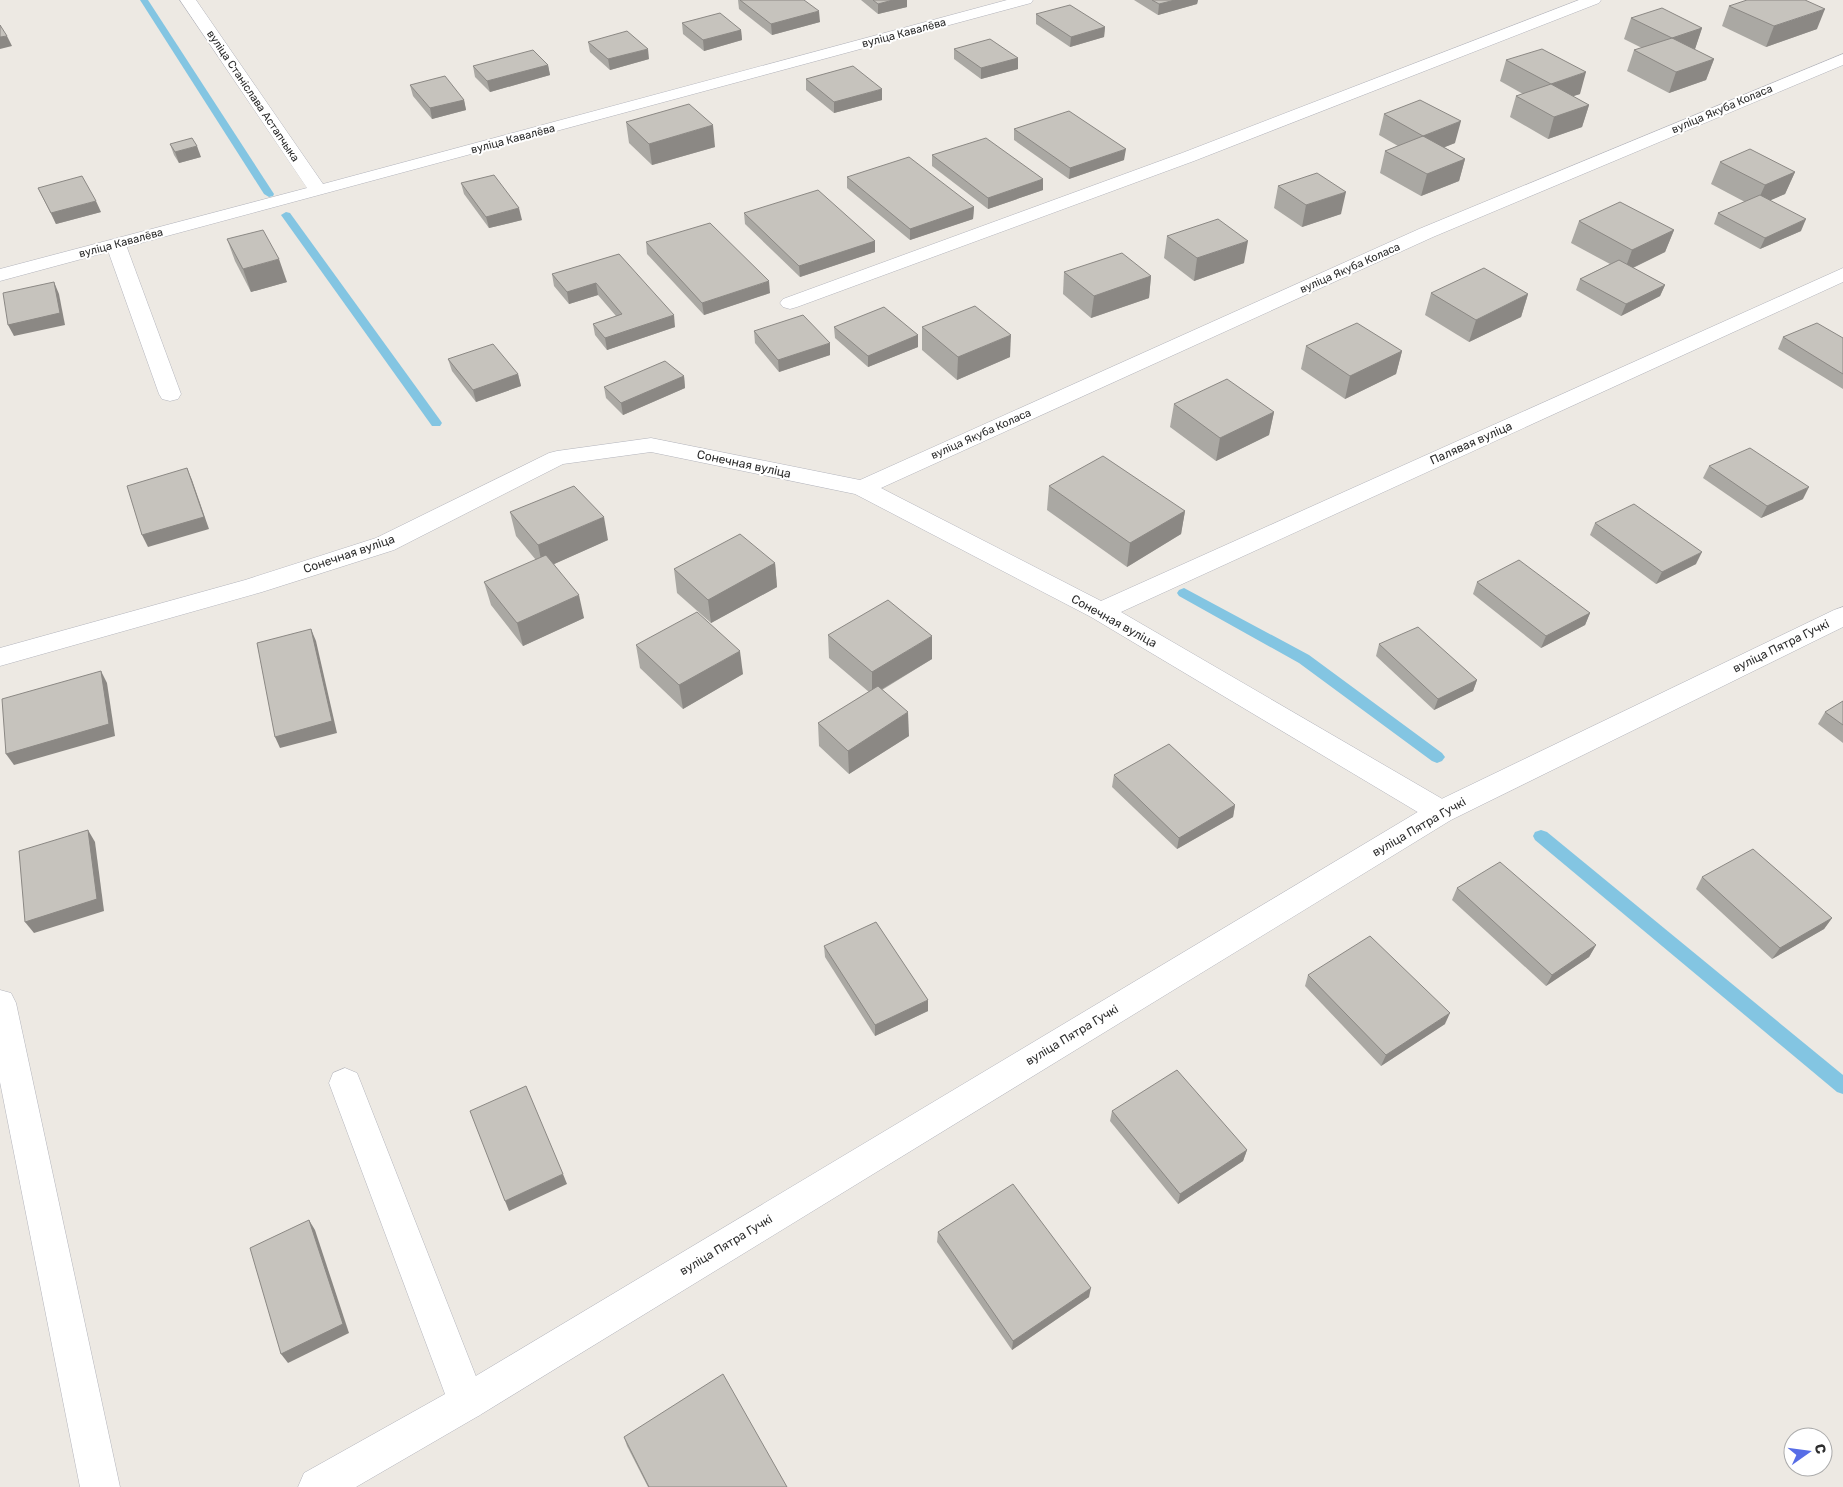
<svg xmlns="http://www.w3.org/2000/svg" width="1843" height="1487" font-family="Rubik,sans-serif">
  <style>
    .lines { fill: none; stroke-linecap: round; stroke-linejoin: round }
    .stream { fill: #83c5e2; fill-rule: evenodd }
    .service-casing { stroke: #b3b4bc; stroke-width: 1 }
    .minor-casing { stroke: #b3b4bc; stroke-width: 1 }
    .tertiary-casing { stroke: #b3b4bc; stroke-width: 1 }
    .service { fill: #fff; fill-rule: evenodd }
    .minor { fill: #fff; fill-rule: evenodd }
    .tertiary { fill: #fff; fill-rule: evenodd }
    .wall { fill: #aaa8a3 }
    .shaded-wall { fill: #8b8884 }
    .building { fill: #c6c3bd; stroke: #8b8884 }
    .labels { text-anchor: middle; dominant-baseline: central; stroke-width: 4; stroke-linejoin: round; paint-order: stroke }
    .far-street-label { font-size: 11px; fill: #2e2e2e; stroke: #fff }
    .street-label { font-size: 12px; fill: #2e2e2e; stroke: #fff }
  </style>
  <rect width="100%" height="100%" fill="#ede9e3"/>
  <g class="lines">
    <g class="stream">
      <path d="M 140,0 L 148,0 L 274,194 L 273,196 L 269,197 L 264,194 Z"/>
      <path d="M 286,212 L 290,213 L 440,420 L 442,423 L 440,426 L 432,426 L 281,215 Z"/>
      <path d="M 1184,588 L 1309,655 L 1442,753 L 1445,757 L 1442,761 L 1437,763 L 1432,761 L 1299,663 L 1179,596 L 1177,593 L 1179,590 Z"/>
      <path d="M 1541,830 L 1547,832 L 1843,1075 L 1843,1094 L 1837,1092 L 1535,840 L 1533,836 L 1535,832 Z"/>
    </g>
    <g class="service-casing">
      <g id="service">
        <path d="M 116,239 L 123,241 L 126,245 L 181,394 L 178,399 L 170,401 L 162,399 L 159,394 L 106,245 L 109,241 Z"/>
        <path d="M 0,990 L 11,993 L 16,1003 L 120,1487 L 80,1487 L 0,1082 Z"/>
        <path d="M 345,1068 L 357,1073 L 361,1083 L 486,1402 L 480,1415 L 467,1421 L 454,1415 L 448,1402 L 329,1083 L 333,1073 Z"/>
      </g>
    </g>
    <g class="minor-casing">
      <g id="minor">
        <path d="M 180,0 L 196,0 L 323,184 L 1007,0 L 1033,0 L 1031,3 L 0,281 L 0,269 L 307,188 Z"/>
        <path d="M 1579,0 L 1601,0 L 1599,3 L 1194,161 L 797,307 L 790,309 L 783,307 L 780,303 L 783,299 L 1182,153 Z"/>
        <path d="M 1843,54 L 1843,65 L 1433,237 L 881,488 L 1101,601 L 1843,268 L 1843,282 L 1121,612 L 1451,804 L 1455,812 L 1451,820 L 1441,823 L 1431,820 L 1091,617 L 855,494 L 651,452 L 563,464 L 394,550 L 262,592 L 0,666 L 0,648 L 245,580 L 376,538 L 549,453 L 557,451 L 651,438 L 860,480 L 1419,229 Z"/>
      </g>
    </g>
    <g class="tertiary-casing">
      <path id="tertiary" d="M 1843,607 L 1843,627 L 1451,820 L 480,1415 L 356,1487 L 298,1487 L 304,1473 L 454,1389 L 1431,804 L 1834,610 Z"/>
    </g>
    <use href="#service" class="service"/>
    <use href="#minor" class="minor"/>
    <use href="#tertiary" class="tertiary"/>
  </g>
  <g class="wall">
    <path d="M 738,0 L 804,0 L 820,22 L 772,35 L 739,9 Z"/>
    <path d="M 861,0 L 907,0 L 907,7 L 878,14 Z"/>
    <path d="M 1134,0 L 1198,0 L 1197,4 L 1158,15 Z"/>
    <path d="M 1729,6 L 1817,29 L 1766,47 L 1722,26 Z"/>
    <path d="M 1036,14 L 1105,27 L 1104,37 L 1070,47 L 1036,24 Z"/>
    <path d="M 1631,18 L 1702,28 L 1695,49 L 1694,49 L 1714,59 L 1706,80 L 1669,93 L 1627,71 L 1634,50 L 1642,48 L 1624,39 Z"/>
    <path d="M 682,23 L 741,30 L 742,40 L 704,51 L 683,34 Z"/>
    <path d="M 588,42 L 649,59 L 610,70 L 590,52 Z"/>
    <path d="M 954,49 L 1018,58 L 1018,69 L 981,79 L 954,59 Z"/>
    <path d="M 1506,60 L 1580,94 L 1572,96 L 1589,105 L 1582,127 L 1548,139 L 1510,117 L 1516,96 L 1523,94 L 1500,81 Z"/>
    <path d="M 548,65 L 550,75 L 490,92 L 475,77 L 473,66 Z"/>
    <path d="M 806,79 L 882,100 L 834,113 L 806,90 Z"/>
    <path d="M 410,85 L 464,100 L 466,110 L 432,119 L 413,96 Z"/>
    <path d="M 1384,114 L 1455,143 L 1444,147 L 1465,159 L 1459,181 L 1421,196 L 1380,173 L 1385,151 L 1398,146 L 1379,135 Z"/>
    <path d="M 626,122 L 715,147 L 652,165 L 629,143 Z"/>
    <path d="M 1014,129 L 1124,160 L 1069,179 L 1014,140 Z"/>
    <path d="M 170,144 L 201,157 L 179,163 L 174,155 Z"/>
    <path d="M 932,155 L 1043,190 L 988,209 L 932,166 Z"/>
    <path d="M 1720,162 L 1795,172 L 1785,194 L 1770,200 L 1801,231 L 1760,249 L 1714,224 L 1718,213 L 1745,202 L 1711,184 Z"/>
    <path d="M 847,177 L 974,207 L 973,219 L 910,240 L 847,188 Z"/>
    <path d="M 461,183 L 522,220 L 489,228 L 464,194 Z"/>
    <path d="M 1278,186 L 1341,214 L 1302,227 L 1274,208 Z"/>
    <path d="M 38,188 L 101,212 L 56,224 Z"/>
    <path d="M 744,213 L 875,241 L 875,252 L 800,277 L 745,224 Z"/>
    <path d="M 1579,221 L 1674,230 L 1665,252 L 1633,268 L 1665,285 L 1660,296 L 1621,316 L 1576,290 L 1580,279 L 1610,264 L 1571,243 Z"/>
    <path d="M 1167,236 L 1244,263 L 1194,281 L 1164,258 Z"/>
    <path d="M 227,239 L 287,282 L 251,292 L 235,261 Z"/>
    <path d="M 646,242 L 770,293 L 704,315 L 647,254 Z"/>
    <path d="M 619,254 L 675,327 L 607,350 L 595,335 L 593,324 L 616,316 L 598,295 L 569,304 L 554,286 L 552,274 Z"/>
    <path d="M 1064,272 L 1151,276 L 1149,298 L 1091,318 L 1063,294 Z"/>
    <path d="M 1431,293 L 1528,294 L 1521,317 L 1469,342 L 1425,315 Z"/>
    <path d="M 834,327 L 918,335 L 918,347 L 868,367 L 835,338 Z"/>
    <path d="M 922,327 L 1010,357 L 957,380 L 922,350 Z"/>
    <path d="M 754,331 L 830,355 L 779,372 L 755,343 Z"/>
    <path d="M 1783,337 L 1843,338 L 1843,389 L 1778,349 Z"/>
    <path d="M 1306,346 L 1402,351 L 1396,374 L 1345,399 L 1301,369 Z"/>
    <path d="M 448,359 L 518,374 L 521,386 L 476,402 L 452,371 Z"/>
    <path d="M 684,376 L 685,388 L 623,415 L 606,398 L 604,387 Z"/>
    <path d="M 1174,404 L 1274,412 L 1269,435 L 1216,461 L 1170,427 Z"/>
    <path d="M 1709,466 L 1803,499 L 1761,518 L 1703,478 Z"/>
    <path d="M 1049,486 L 1185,511 L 1181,534 L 1127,567 L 1047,510 Z"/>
    <path d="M 510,512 L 608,540 L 554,564 L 584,618 L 523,646 L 491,605 L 484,582 L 536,560 L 516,536 Z"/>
    <path d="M 1595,523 L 1696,564 L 1656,584 L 1590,535 Z"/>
    <path d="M 775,563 L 777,587 L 711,623 L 677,593 L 674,569 Z"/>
    <path d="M 1477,582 L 1590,613 L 1585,625 L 1541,648 L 1473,594 Z"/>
    <path d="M 828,635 L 932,659 L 882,690 L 909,736 L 849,774 L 819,746 L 818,723 L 869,692 L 829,658 Z"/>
    <path d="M 1379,644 L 1477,680 L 1473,691 L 1434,710 L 1376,656 Z"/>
    <path d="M 636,645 L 743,674 L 683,709 L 640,668 Z"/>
    <path d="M 1843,701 L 1843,743 L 1818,724 L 1825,712 Z"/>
    <path d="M 1114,775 L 1235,805 L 1233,817 L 1177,849 L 1112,787 Z"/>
    <path d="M 1702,877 L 1832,918 L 1824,929 L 1772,959 L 1696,889 Z"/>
    <path d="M 1457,888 L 1596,945 L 1589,957 L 1546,986 L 1452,900 Z"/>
    <path d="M 824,946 L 928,1011 L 875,1036 L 825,957 Z"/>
    <path d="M 1308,975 L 1445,1024 L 1381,1066 L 1305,986 Z"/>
    <path d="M 1112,1111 L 1247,1150 L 1243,1161 L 1178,1204 L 1110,1121 Z"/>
    <path d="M 938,1232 L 1089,1297 L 1012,1350 L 937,1242 Z"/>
    <path d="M 624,1437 L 787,1487 L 648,1487 L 627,1446 Z"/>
  </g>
  <g class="shaded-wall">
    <path d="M 893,0 L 907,0 L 907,7 L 878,14 L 878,4 Z"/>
    <path d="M 1175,0 L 1198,0 L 1197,4 L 1158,15 L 1159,4 Z"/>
    <path d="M 1825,9 L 1817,29 L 1766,47 L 1774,26 Z"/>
    <path d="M 819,11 L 820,22 L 772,35 L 771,24 Z"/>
    <path d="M 1105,27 L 1104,37 L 1070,47 L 1071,37 Z"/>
    <path d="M 1702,28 L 1695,49 L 1664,59 L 1672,38 Z"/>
    <path d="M 741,30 L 742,40 L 704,51 L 703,40 Z"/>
    <path d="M 7,36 L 12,46 L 0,49 L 0,37 Z"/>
    <path d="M 648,49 L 649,59 L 610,70 L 608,59 Z"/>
    <path d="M 1018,58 L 1018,69 L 981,79 L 981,68 Z"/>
    <path d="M 1714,59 L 1706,80 L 1669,93 L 1676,72 Z"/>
    <path d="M 548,65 L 550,75 L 490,92 L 487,81 Z"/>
    <path d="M 1586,72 L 1580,94 L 1544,106 L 1551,84 Z"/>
    <path d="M 882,89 L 882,100 L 834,113 L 834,102 Z"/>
    <path d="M 464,100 L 466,110 L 432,119 L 430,108 Z"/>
    <path d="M 1589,105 L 1582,127 L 1548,139 L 1554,117 Z"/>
    <path d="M 1461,121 L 1455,143 L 1418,158 L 1423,136 Z"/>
    <path d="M 713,125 L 715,147 L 652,165 L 649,144 Z"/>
    <path d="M 197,146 L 201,157 L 179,163 L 175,152 Z"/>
    <path d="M 1126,149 L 1124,160 L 1069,179 L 1070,168 Z"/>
    <path d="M 1465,159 L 1459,181 L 1421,196 L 1427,174 Z"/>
    <path d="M 1795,172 L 1785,194 L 1755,207 L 1765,185 Z"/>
    <path d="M 1043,179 L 1043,190 L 988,209 L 988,198 Z"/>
    <path d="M 1346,192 L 1341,214 L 1302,227 L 1306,205 Z"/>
    <path d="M 96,201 L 101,212 L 56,224 L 51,213 Z"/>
    <path d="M 974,207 L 973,219 L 910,240 L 910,229 Z"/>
    <path d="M 519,208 L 522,220 L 489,228 L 486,217 Z"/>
    <path d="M 1806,219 L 1801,231 L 1760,249 L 1765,238 Z"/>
    <path d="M 1674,230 L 1665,252 L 1624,272 L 1632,250 Z"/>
    <path d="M 875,241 L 875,252 L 800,277 L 799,266 Z"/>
    <path d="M 1248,241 L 1244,263 L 1194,281 L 1197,258 Z"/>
    <path d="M 279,259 L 287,282 L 251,292 L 243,269 Z"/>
    <path d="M 1151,276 L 1149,298 L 1091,318 L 1094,296 Z"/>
    <path d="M 769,281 L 770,293 L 704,315 L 702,303 Z"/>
    <path d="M 54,282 L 59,294 L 65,325 L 14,336 L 8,325 Z"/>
    <path d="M 596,283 L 598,295 L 569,304 L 567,292 Z"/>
    <path d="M 1665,285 L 1660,296 L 1621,316 L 1626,304 Z"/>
    <path d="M 1528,294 L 1521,317 L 1469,342 L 1476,320 Z"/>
    <path d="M 674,315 L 675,327 L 607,350 L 605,338 Z"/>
    <path d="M 918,335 L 918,347 L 868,367 L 868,356 Z"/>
    <path d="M 1011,335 L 1010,357 L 957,380 L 958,357 Z"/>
    <path d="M 830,343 L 830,355 L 779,372 L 778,360 Z"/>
    <path d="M 1402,351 L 1396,374 L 1345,399 L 1350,376 Z"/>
    <path d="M 518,374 L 521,386 L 476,402 L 473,390 Z"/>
    <path d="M 684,376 L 685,388 L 623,415 L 621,403 Z"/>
    <path d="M 1274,412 L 1269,435 L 1216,461 L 1220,438 Z"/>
    <path d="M 187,468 L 192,480 L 209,529 L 148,547 L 142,535 Z"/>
    <path d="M 1809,487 L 1803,499 L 1761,518 L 1767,506 Z"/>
    <path d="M 1185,511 L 1181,534 L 1127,567 L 1130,543 Z"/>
    <path d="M 604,517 L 608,540 L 543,569 L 538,545 Z"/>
    <path d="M 1702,552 L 1696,564 L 1656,584 L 1662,572 Z"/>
    <path d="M 775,563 L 777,587 L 711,623 L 708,600 Z"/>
    <path d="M 579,595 L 584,618 L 523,646 L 517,623 Z"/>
    <path d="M 1590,613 L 1585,625 L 1541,648 L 1546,636 Z"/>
    <path d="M 311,629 L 316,641 L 337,733 L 280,748 L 275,737 Z"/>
    <path d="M 932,636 L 932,659 L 872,695 L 872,672 Z"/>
    <path d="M 740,651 L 743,674 L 683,709 L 679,685 Z"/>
    <path d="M 101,671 L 107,683 L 115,736 L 14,765 L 6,754 Z"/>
    <path d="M 1477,680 L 1473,691 L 1434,710 L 1438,699 Z"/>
    <path d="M 908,712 L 909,736 L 849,774 L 848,751 Z"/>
    <path d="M 1235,805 L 1233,817 L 1177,849 L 1179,838 Z"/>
    <path d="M 88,830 L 95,842 L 104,911 L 34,933 L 25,922 Z"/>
    <path d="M 1832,918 L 1824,929 L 1772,959 L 1780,948 Z"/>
    <path d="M 1596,945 L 1589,957 L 1546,986 L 1552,975 Z"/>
    <path d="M 928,1000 L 928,1011 L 875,1036 L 875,1025 Z"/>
    <path d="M 1450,1013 L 1445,1024 L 1381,1066 L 1386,1055 Z"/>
    <path d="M 1247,1150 L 1243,1161 L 1178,1204 L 1180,1194 Z"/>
    <path d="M 563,1174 L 567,1184 L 509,1211 L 505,1201 Z"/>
    <path d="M 309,1220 L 315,1230 L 349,1333 L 288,1363 L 281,1354 Z"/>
    <path d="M 1091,1288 L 1089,1297 L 1012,1350 L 1013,1341 Z"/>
  </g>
  <g class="building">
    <path d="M 740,0 L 804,0 L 819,11 L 771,24 Z"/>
    <path d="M 873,0 L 893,0 L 878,4 Z"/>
    <path d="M 1152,0 L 1175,0 L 1159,4 Z"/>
    <path d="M 1747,0 L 1805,0 L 1825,9 L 1774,26 L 1729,6 Z"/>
    <path d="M 1070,5 L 1105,27 L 1071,37 L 1036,14 Z"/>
    <path d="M 1662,8 L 1702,28 L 1672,38 L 1714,59 L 1676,72 L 1634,50 L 1672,38 L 1631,18 Z"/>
    <path d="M 720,13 L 741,30 L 703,40 L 682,23 Z"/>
    <path d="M 0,25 L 7,36 L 0,37 Z"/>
    <path d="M 627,31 L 648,49 L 608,59 L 588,42 Z"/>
    <path d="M 990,39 L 1018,58 L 981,68 L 954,49 Z"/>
    <path d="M 1542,49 L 1586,72 L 1551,84 L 1506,60 Z"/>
    <path d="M 533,50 L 548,65 L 487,81 L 473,66 Z"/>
    <path d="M 853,66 L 882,89 L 834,102 L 806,79 Z"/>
    <path d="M 445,76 L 464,100 L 430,108 L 410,85 Z"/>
    <path d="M 1551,84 L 1589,105 L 1554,117 L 1516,96 Z"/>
    <path d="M 1420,100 L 1461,121 L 1423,136 L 1465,159 L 1427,174 L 1385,151 L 1423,136 L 1384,114 Z"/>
    <path d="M 689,104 L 713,125 L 649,144 L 626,122 Z"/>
    <path d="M 1069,111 L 1126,149 L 1070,168 L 1014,129 Z"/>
    <path d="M 192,138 L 197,146 L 175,152 L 170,144 Z"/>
    <path d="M 986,138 L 1043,179 L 988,198 L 932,155 Z"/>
    <path d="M 1750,149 L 1795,172 L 1765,185 L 1720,162 Z"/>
    <path d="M 909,157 L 974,207 L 910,229 L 847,177 Z"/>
    <path d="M 1317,173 L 1346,192 L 1306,205 L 1278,186 Z"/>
    <path d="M 494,175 L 519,208 L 486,217 L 461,183 Z"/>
    <path d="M 82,176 L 96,201 L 51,213 L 38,188 Z"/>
    <path d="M 818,190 L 875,241 L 799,266 L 744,213 Z"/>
    <path d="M 1760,195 L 1806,219 L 1765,238 L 1718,213 Z"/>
    <path d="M 1620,202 L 1674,230 L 1632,250 L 1579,221 Z"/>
    <path d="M 1218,219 L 1248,241 L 1197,258 L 1167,236 Z"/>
    <path d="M 710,223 L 769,281 L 702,303 L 646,242 Z"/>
    <path d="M 263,230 L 279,259 L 243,269 L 227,239 Z"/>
    <path d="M 1122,253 L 1151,276 L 1094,296 L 1064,272 Z"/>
    <path d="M 619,254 L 674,315 L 605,338 L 593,324 L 622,314 L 596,283 L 567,292 L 552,274 Z"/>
    <path d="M 1619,260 L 1665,285 L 1626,304 L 1580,279 Z"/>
    <path d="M 1484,268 L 1528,294 L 1476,320 L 1431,293 Z"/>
    <path d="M 54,282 L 60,313 L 8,325 L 3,293 Z"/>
    <path d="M 975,306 L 1011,335 L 958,357 L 922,327 Z"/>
    <path d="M 884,307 L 918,335 L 868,356 L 834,327 Z"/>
    <path d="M 803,315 L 830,343 L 778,360 L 754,331 Z"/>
    <path d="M 1357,323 L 1402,351 L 1350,376 L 1306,346 Z"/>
    <path d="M 1817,323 L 1843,338 L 1843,374 L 1783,337 Z"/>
    <path d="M 493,344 L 518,374 L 473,390 L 448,359 Z"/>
    <path d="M 665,361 L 684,376 L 621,403 L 604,387 Z"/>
    <path d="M 1227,379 L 1274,412 L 1220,438 L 1174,404 Z"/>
    <path d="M 1750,448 L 1809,487 L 1767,506 L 1709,466 Z"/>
    <path d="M 1103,456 L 1185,511 L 1130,543 L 1049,486 Z"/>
    <path d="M 187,468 L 204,517 L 142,535 L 127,486 Z"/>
    <path d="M 574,486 L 604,517 L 538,545 L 510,512 Z"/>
    <path d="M 1634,504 L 1702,552 L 1662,572 L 1595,523 Z"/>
    <path d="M 740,534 L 775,563 L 708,600 L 674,569 Z"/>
    <path d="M 546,555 L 579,595 L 517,623 L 484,582 Z"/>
    <path d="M 1519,560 L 1590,613 L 1546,636 L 1477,582 Z"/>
    <path d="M 888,600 L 932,636 L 872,672 L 828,635 Z"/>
    <path d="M 697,612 L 740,651 L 679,685 L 636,645 Z"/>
    <path d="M 1418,627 L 1477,680 L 1438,699 L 1379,644 Z"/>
    <path d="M 311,629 L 332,721 L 275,737 L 257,643 Z"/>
    <path d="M 101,671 L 109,724 L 6,754 L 2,699 Z"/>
    <path d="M 878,686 L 908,712 L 848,751 L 818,723 Z"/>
    <path d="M 1843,701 L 1843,725 L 1825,712 Z"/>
    <path d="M 1169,744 L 1235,805 L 1179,838 L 1114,775 Z"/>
    <path d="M 88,830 L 97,899 L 25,922 L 19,851 Z"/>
    <path d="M 1753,849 L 1832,918 L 1780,948 L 1702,877 Z"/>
    <path d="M 1500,862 L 1596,945 L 1552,975 L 1457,888 Z"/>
    <path d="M 876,922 L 928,1000 L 875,1025 L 824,946 Z"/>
    <path d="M 1370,936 L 1450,1013 L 1386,1055 L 1308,975 Z"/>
    <path d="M 1177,1070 L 1247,1150 L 1180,1194 L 1112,1111 Z"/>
    <path d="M 526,1086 L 563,1174 L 505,1201 L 470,1111 Z"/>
    <path d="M 1013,1184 L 1091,1288 L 1013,1341 L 938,1232 Z"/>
    <path d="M 309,1220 L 343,1324 L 281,1354 L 250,1248 Z"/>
    <path d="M 723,1374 L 787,1487 L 649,1487 L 624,1437 Z"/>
  </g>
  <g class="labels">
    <g class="far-street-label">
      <text transform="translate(904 33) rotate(-15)">вуліца Кавалёва</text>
      <text transform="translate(253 96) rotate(56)">вуліца Станіслава Астапчыка</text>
      <text transform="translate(1722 109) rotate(-23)">вуліца Якуба Коласа</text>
      <text transform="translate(513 139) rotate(-15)">вуліца Кавалёва</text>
      <text transform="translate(121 243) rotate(-15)">вуліца Кавалёва</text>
      <text transform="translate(1350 268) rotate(-24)">вуліца Якуба Коласа</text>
      <text transform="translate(981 434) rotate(-24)">вуліца Якуба Коласа</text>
    </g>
    <g class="street-label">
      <text transform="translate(1471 443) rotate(-24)">Палявая вуліца</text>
      <text transform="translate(744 464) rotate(12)">Сонечная вуліца</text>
      <text transform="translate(349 554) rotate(-19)">Сонечная вуліца</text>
      <text transform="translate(1114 621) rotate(29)">Сонечная вуліца</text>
      <text transform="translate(1781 646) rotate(-26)">вуліца Пятра Гучкі</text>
      <text transform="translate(1419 827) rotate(-30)">вуліца Пятра Гучкі</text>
      <text transform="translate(1072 1035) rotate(-31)">вуліца Пятра Гучкі</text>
      <text transform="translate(726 1245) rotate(-31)">вуліца Пятра Гучкі</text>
    </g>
  </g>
  <g transform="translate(1808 1452) rotate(76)"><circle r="24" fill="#ffffff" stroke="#ababab"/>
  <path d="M0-4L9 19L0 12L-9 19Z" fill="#576de6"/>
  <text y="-8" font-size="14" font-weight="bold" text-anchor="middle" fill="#2e2e2e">С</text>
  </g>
</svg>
